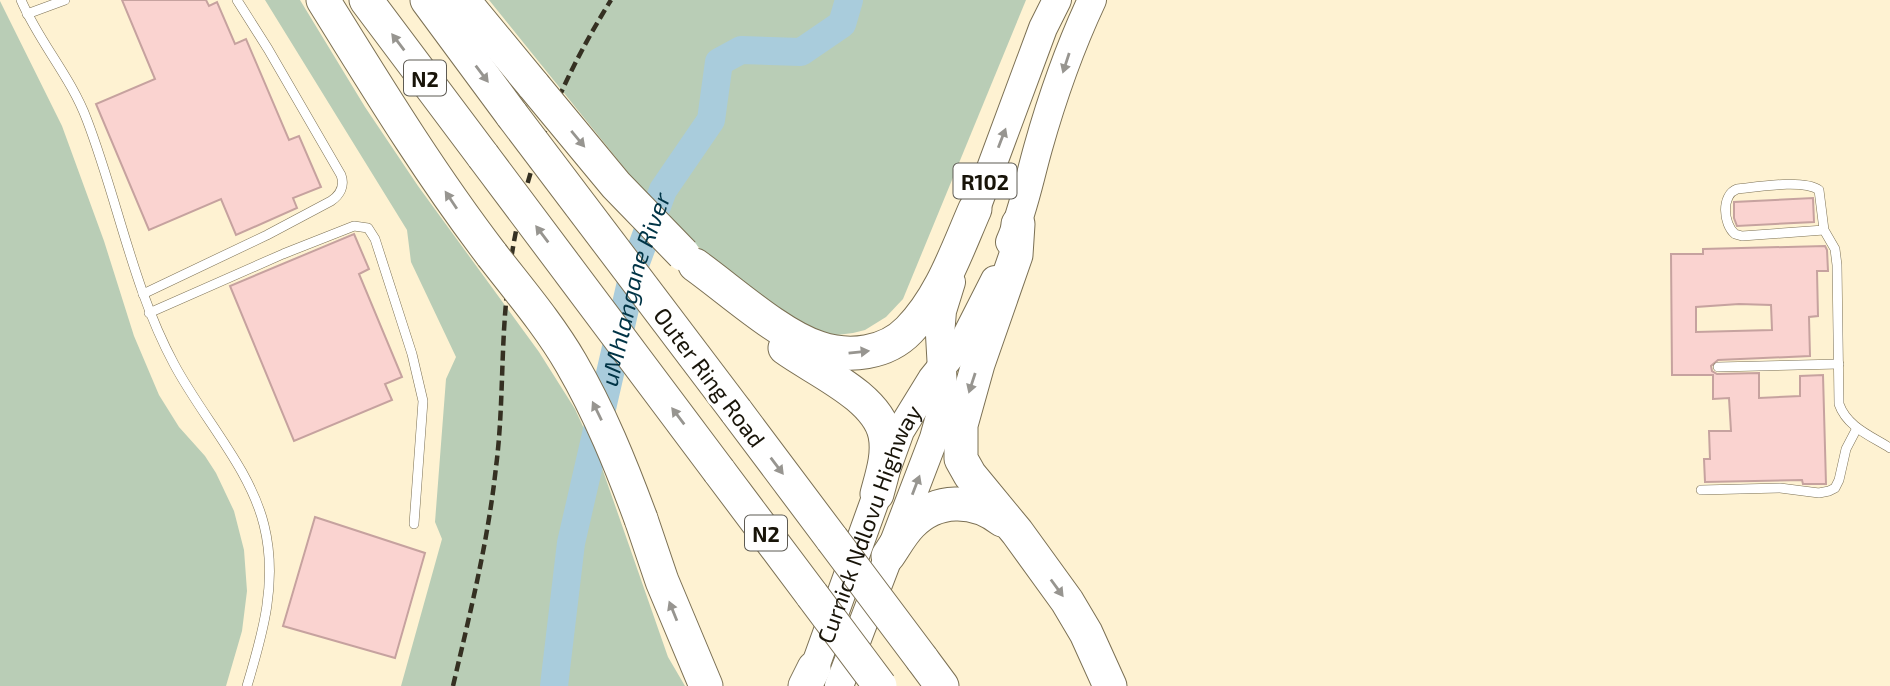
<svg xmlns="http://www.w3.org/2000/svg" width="1890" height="686" font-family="'Exo 2',sans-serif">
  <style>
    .green { fill: #b9cdb6 }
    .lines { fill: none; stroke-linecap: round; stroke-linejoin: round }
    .river { stroke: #a9ccdc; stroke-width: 28 }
    .building { fill: #fad3d0; stroke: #c6a29f; stroke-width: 2; fill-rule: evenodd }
    .lane-casing { stroke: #7b7054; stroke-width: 10 }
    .primary-casing { stroke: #7b7054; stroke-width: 30 }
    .highway-casing { stroke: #7b7054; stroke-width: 35 }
    .lane { stroke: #fff; stroke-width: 9 }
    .primary { stroke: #fff; stroke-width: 28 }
    .highway { stroke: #fff; stroke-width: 33 }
    .rail { stroke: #353022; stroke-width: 4.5; stroke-dasharray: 10 5; stroke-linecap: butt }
    .highway-bridge-casing { stroke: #7b7054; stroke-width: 35; stroke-linecap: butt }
    .highway-bridge { stroke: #fff; stroke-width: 33 }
    .oneway { fill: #979590 }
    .labels { text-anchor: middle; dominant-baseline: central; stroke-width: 6; stroke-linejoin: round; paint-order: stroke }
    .shield { fill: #fff; stroke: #5d5a53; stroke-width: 2 }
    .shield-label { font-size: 21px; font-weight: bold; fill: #181409 }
    .street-label { font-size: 23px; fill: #181409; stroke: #fff }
    .water-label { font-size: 24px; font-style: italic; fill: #003446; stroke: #fff }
  </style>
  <rect width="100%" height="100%" fill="#fef2d2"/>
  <g class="green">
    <path d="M 265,0 L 300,0 L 365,107 L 418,186 L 539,352 L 575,409 L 602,468 L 668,657 L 685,686 L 401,686 L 442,539 L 435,522 L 446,379 L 456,357 L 411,262 L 407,230 Z"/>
    <path d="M 489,0 L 1026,0 L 903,299 L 886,317 L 865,330 L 853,333 L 829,336 L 801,325 L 719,267 L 651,201 Z"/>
    <path d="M 0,1 L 62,126 L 104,241 L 134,336 L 159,395 L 179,427 L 205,456 L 216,473 L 234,511 L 244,550 L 247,591 L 242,631 L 226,686 L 0,686 Z"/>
  </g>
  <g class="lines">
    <path class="river" id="s1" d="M 554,686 L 571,543 L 635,265 L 663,190 L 711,120 L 719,62 L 741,50 L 801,52 L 842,24 L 849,0"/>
  </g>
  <g class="building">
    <path d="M 122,0 L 206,0 L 209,6 L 217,2 L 235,44 L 246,39 L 289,140 L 299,136 L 321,187 L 293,198 L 297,208 L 236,235 L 221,199 L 149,230 L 96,104 L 155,79 Z"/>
    <path d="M 1813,198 L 1814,222 L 1737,226 L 1734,218 L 1734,202 Z"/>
    <path d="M 354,234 L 369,269 L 359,274 L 402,377 L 385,384 L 392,400 L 294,441 L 230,286 Z"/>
    <path d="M 1825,246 L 1827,250 L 1828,271 L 1817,271 L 1818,316 L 1809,317 L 1810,356 L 1718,360 L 1711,366 L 1712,371 L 1717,374 L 1759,373 L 1759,398 L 1800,396 L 1800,376 L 1823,375 L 1826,484 L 1803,484 L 1802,480 L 1705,482 L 1704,459 L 1710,459 L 1709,431 L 1731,431 L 1729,398 L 1713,399 L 1713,375 L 1672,375 L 1671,254 L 1703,254 L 1703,249 ZM 1739,304 L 1771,305 L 1772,330 L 1696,332 L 1696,307 Z"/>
    <path d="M 315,517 L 425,553 L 395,658 L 283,626 Z"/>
  </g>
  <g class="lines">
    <g class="lane-casing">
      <g id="lane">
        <path d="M 21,0 C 39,42 71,77 87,120 C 118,201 133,288 174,364 C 202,417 250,468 264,525 C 278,581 263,633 247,686"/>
        <path d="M 27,14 L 65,0"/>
        <path d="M 1824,230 L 1742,236 L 1735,234 C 1723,224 1721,195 1737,189 C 1757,187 1803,179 1819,190 L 1824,230 L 1835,249 L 1837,265 L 1839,404 C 1847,427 1871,436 1890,448"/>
        <path d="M 143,294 L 267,235 L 331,201 C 340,195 345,186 341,175 L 268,49 L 237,0"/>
        <path d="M 149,313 L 283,254 L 354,226 L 368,228 L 375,239 L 412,354 L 423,401 L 414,524"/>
        <path d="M 1718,367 L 1839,364"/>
        <path d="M 1701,490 L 1780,488 L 1819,493 L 1829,491 L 1835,488 L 1839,480 L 1846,449 L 1857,428"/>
      </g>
    </g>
    <g class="primary-casing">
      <g id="primary">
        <path d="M 968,230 L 1043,28 L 1057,0"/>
        <path d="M 1010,242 C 1023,212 1029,180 1038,148 C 1052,98 1070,47 1092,0"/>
        <path id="s2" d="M 808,686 L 900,431 L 932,379 L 966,337 L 995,280"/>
        <path d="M 839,686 L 934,438 L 941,413 L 943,388 L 940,335 L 942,311 L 951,282"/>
      </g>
    </g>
    <g class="highway-casing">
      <g id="highway">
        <path d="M 323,0 C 377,87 430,174 492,255"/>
        <path d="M 366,0 L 483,156"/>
        <path d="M 427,0 L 512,115"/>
        <path d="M 463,0 L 534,86"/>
        <path d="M 1018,224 L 1016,255 L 978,364 L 961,425 L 961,459 L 970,475 L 1017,532 L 1067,601 L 1086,633 L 1110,686"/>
        <path d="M 695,265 C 730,290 779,335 819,348 C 849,358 886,354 909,330 C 941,298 957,250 975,209"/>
        <path d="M 785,348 C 815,370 877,396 885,435 C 889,455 882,475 877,494"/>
        <path d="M 736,411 L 832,539"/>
        <path d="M 719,471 L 812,595"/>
        <path d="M 641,519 L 662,581 L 706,686"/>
        <path d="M 888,556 C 895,546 902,533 911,524 C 936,498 974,498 1002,520"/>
        <path d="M 922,659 L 942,686"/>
        <path d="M 805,686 L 814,668"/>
      </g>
    </g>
    <use href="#lane" class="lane"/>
    <use href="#primary" class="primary"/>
    <use href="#highway" class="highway"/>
    <path class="rail" d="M 453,686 C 470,613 488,542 496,467 C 503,413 501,357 506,303 C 515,191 552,95 611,0"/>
    <g class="highway-bridge-casing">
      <g id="highway-bridge">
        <path d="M 534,86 L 616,185 L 683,254"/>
        <path d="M 512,115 L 736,411"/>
        <path d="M 483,156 L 719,471"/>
        <path d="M 492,255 C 519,290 549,325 571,363 C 600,413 621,465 641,519"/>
        <path d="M 832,539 L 922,659"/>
        <path d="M 812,595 L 880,686"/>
      </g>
    </g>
    <use href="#highway-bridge" class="highway-bridge"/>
  </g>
  <defs><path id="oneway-solid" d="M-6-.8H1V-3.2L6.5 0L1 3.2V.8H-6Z" transform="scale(1.75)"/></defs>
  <g class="oneway">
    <use href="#oneway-solid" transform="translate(398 42) rotate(-127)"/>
    <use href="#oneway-solid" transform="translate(1066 63) rotate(108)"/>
    <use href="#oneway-solid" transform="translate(482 74) rotate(53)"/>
    <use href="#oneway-solid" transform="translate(1002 138) rotate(-69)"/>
    <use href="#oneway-solid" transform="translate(578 139) rotate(50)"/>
    <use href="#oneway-solid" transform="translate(451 200) rotate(-124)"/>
    <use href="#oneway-solid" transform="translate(542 234) rotate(-127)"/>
    <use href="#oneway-solid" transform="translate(859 352) rotate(-6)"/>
    <use href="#oneway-solid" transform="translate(972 383) rotate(108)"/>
    <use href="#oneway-solid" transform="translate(597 411) rotate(-116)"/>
    <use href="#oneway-solid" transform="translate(678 416) rotate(-127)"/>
    <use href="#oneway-solid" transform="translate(777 466) rotate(53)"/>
    <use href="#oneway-solid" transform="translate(916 485) rotate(-69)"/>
    <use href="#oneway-solid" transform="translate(1057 588) rotate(54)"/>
    <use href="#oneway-solid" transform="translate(673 611) rotate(-112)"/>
  </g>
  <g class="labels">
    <g class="shield">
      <rect x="404" y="60.5" width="42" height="35" rx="5"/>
      <rect x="953.5" y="163.5" width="63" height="35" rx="5"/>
      <rect x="745" y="515.5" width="42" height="35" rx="5"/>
    </g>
    <g class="shield-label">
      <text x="425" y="78">N2</text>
      <text x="985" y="181">R102</text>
      <text x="766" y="533">N2</text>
    </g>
    <g class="street-label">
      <text transform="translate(710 377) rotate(53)">Outer Ring Road</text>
      <text stroke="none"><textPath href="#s2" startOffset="173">Curnick Ndlovu Highway</textPath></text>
    </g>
    <g class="water-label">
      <text stroke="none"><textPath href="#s1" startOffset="406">uMhlangane River</textPath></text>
    </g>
  </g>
</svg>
